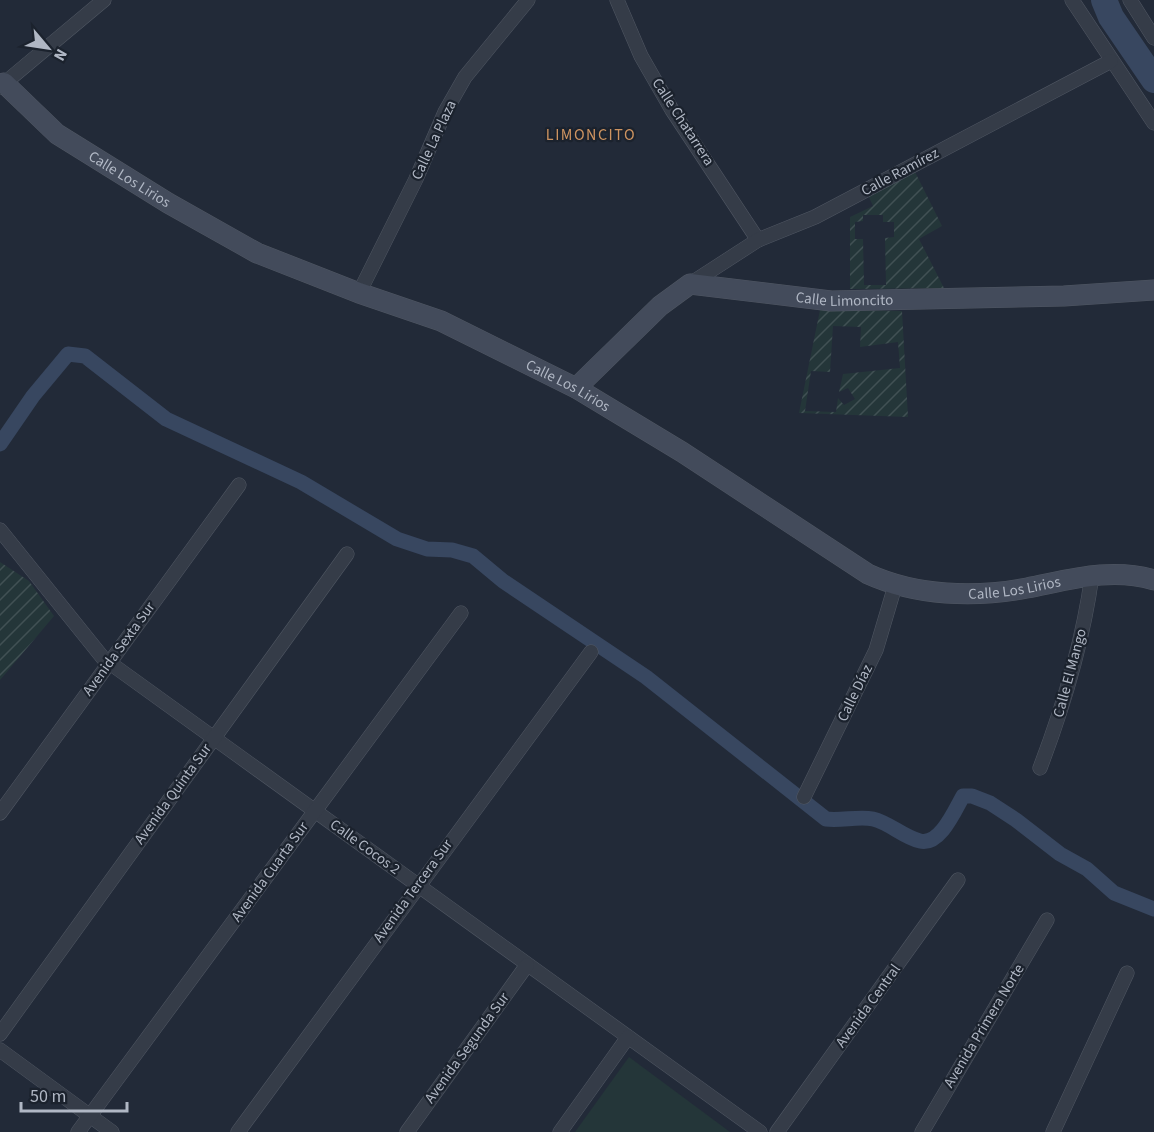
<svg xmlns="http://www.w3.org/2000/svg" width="1154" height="1132" font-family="'Source Sans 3',sans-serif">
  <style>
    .park { fill: #243639 }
    .garden { fill: url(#garden-furrows); fill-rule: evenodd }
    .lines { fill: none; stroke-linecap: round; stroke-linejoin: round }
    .canal { stroke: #384760; stroke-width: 15 }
    .river { stroke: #384760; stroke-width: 26 }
    .street-casing { stroke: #505763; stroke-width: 15 }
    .secondary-casing { stroke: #505763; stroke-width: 21 }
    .street { stroke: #353c48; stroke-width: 14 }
    .secondary { stroke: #434b5b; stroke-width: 20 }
    .labels { text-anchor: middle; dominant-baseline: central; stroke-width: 4.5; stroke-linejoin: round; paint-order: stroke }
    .street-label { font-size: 15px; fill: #b0b7c4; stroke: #1b222d }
    .neighbourhood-label { font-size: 16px; letter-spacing: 1.5px; fill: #ce9461; stroke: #1b222d }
  </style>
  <defs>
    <pattern id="garden-furrows" width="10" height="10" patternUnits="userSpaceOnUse" patternTransform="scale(1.5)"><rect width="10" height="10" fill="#243639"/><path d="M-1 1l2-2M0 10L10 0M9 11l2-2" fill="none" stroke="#415154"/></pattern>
  </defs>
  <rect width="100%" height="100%" fill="#222a38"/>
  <path class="park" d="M 629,1057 L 730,1132 L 575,1132 Z"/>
  <g class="garden">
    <path d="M 914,170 L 942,226 L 919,239 L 944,288 L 850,289 L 850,217 L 873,206 L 867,193 ZM 863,215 L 883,215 L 883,222 L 894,222 L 894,237 L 885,238 L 886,285 L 864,285 L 863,239 L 855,239 L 855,222 L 863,221 Z"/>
    <path d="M 820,310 L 902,311 L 908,417 L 799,413 ZM 833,326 L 861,327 L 860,347 L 898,342 L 900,368 L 843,374 L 839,392 L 848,388 L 855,399 L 844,405 L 838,398 L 836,412 L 805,411 L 811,371 L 830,372 Z"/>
    <path d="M 0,562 L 29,581 L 54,616 L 0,680 Z"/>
  </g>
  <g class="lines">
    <path class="canal" d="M 0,444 L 33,396 L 68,354 L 85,356 L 166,419 L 301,482 L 397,539 L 427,549 L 452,550 L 473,556 L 503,581 L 646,677 L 826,819 C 841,821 859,816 873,819 C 890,823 903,837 920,841 C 940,846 955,810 963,796 L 972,796 L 990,803 L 1016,820 L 1060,854 L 1087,869 L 1114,893 L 1154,909"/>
    <path class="river" d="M 1104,0 L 1111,17 L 1154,80"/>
    <g class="street-casing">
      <g id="street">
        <path d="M 617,0 L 641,56 L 672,110 L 758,240"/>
        <path d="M 1072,0 L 1154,123"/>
        <path d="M 1130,0 L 1154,38"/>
        <path d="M 0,87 L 104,0"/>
        <path d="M 690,284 L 758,240 L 815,217 L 1111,61"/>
        <path d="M 359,293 L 416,179 L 445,112 L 465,77 L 528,0"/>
        <path d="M 0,530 L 103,658 L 760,1132"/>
        <path d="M 1040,768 C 1064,705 1083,642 1092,575"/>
        <path d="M 804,797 L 876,650 L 895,586"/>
        <path d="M 0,813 L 239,485"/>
        <path d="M 0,1034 L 347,554"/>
        <path d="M 0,1050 L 112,1132"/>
        <path d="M 78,1132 L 461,613"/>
        <path d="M 238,1132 L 591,652"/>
        <path d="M 407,1132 L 527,965"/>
        <path d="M 560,1132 L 628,1037"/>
        <path d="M 777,1132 L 958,880"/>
        <path d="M 922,1132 L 1047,920"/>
        <path d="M 1053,1132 L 1127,973"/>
      </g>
    </g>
    <g class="secondary-casing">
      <g id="secondary">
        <path id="s1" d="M 4,83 L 57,134 L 168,203 L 257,253 L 359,293 L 441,321 L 576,388 L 682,452 L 868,574 C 916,596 975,598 1027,588 C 1069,580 1111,567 1154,580"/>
        <path id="s2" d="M 576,388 L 660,306 L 690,284 L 831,301 L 1064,296 L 1154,290"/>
      </g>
    </g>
    <use href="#street" class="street"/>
    <use href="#secondary" class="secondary"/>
  </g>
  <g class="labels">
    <g class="street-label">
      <text transform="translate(683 122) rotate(57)">Calle Chatarrera</text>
      <text transform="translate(434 140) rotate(-65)">Calle La Plaza</text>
      <text transform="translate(900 172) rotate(-28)">Calle Ramírez</text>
      <text stroke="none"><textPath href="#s1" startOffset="159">Calle Los Lirios</textPath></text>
      <text stroke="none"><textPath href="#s2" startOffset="310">Calle Limoncito</textPath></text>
      <text stroke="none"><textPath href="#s1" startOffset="645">Calle Los Lirios</textPath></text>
      <text stroke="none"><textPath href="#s1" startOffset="1149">Calle Los Lirios</textPath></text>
      <text transform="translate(119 649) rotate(-54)">Avenida Sexta Sur</text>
      <text transform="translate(1070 673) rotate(-75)">Calle El Mango</text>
      <text transform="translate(855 693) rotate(-64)">Calle Díaz</text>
      <text transform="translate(173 794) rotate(-54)">Avenida Quinta Sur</text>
      <text transform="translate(365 847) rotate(36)">Calle Cocos 2</text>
      <text transform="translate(270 872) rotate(-54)">Avenida Cuarta Sur</text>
      <text transform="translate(413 891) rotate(-54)">Avenida Tercera Sur</text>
      <text transform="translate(868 1006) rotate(-54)">Avenida Central</text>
      <text transform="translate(984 1026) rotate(-59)">Avenida Primera Norte</text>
      <text transform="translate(467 1048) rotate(-54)">Avenida Segunda Sur</text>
    </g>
    <g class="neighbourhood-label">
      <text x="591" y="135">LIMONCITO</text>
    </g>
  </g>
  <g transform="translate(48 48) rotate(119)" stroke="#1b222d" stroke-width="4.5" paint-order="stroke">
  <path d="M0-4.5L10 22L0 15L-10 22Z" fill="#b0b7c4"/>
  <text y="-9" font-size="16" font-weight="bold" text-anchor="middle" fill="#b0b7c4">N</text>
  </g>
  <path d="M21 1102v9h106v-9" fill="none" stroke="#b0b7c4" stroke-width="3"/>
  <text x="30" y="1102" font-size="18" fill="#b0b7c4" stroke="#1b222d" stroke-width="4.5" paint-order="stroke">50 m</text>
</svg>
